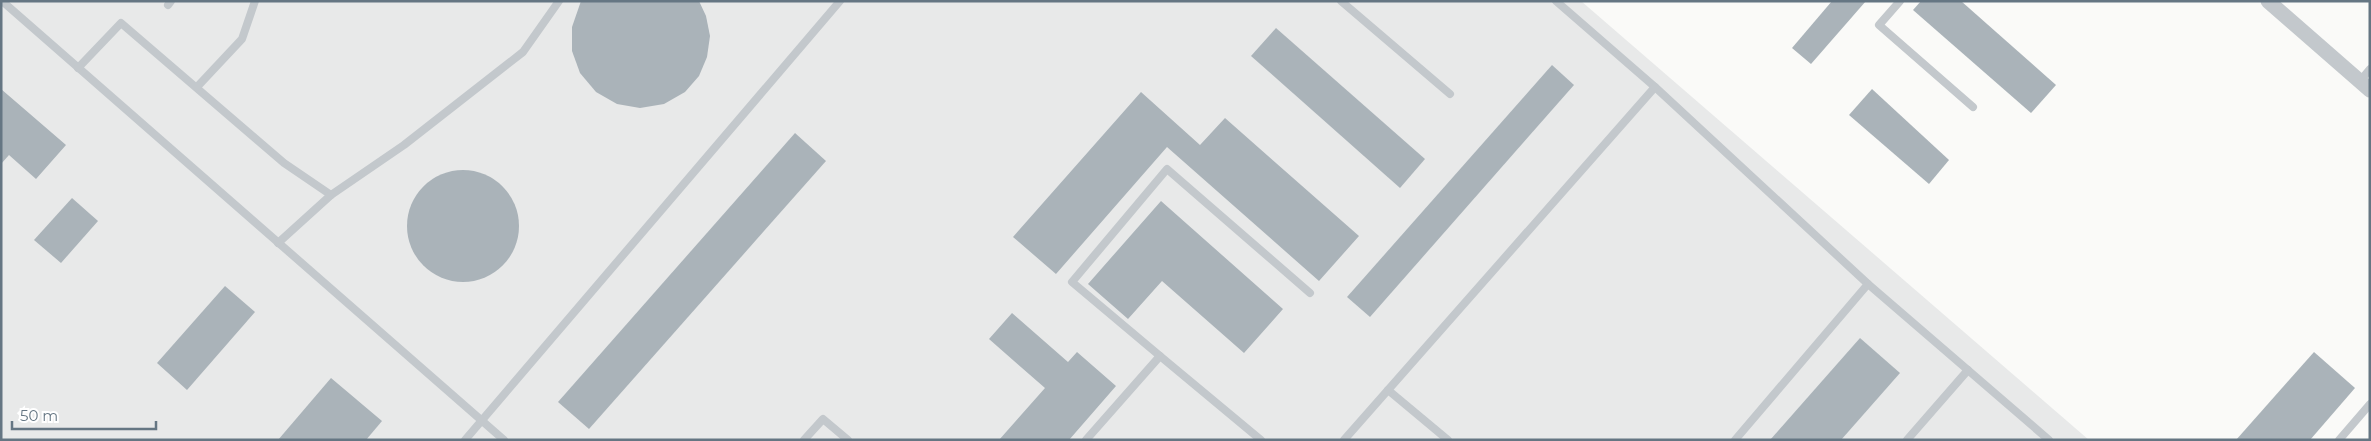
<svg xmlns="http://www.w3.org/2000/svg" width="2371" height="441" font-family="Montserrat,sans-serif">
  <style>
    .built { fill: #e8e9e9 }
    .building { fill: #aab3b9 }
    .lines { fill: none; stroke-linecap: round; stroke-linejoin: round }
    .lane { stroke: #c3c8cc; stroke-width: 8 }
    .street { stroke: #c3c8cc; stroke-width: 15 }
  </style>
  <rect width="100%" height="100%" fill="#fafaf8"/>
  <path class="built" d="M 1,1 L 1581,1 L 2089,440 L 1,440 Z"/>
  <g class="building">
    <path d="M 581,1 L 699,1 L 706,16 L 710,36 L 707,57 L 699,76 L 685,92 L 664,104 L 640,108 L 617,104 L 596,92 L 580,73 L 572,51 L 572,27 Z"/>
    <path d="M 1832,1 L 1866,1 L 1811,64 L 1792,48 Z"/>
    <path d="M 1921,1 L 1961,1 L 2056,85 L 2031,113 L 1913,10 Z"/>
    <path d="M 1276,28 L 1425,159 L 1400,188 L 1251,56 Z"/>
    <path d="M 1552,65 L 1574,85 L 1370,317 L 1347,297 Z"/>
    <path d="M 1,89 L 66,145 L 36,179 L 9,155 L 1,164 Z"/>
    <path d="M 1872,89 L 1949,160 L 1929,184 L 1849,115 Z"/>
    <path d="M 1141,92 L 1200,145 L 1225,118 L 1359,236 L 1319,281 L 1167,147 L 1056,274 L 1013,237 Z"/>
    <path d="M 795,133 L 826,161 L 589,429 L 558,402 Z"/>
    <circle cx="463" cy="226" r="56"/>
    <path d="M 72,198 L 98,221 L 61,263 L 34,240 Z"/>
    <path d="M 1161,201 L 1283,309 L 1244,353 L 1162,281 L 1128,319 L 1088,284 Z"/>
    <path d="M 225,286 L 255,312 L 187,390 L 157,363 Z"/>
    <path d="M 1012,313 L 1068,362 L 1077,352 L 1116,386 L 1069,440 L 999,440 L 1045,388 L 989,339 Z"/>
    <path d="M 1860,338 L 1900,373 L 1841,440 L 1770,440 Z"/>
    <path d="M 2314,352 L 2355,388 L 2310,440 L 2236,440 Z"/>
    <path d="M 331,378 L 382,421 L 366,440 L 278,440 Z"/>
  </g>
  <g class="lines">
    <g class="lane">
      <path d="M 2,1 L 504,440"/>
      <path d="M 1341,1 L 1450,94"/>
      <path d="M 1556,1 L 1655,87 L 1868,284 L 2049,440"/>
      <path d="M 1900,1 L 1879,25 L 1973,107"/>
      <path d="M 168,5 L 171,1"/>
      <path d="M 78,68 L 121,23 L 284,163 L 331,195"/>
      <path d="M 2360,81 L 2370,69"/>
      <path d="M 197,87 L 242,39 L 255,1"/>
      <path d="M 278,243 L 331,195 L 404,145 L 523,52 L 559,1"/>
      <path d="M 1160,356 L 1072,282 L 1167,169 L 1310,293"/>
      <path d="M 1388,390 L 1448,440"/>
      <path d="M 465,440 L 840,1"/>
      <path d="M 804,440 L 823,419 L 848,440"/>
      <path d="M 1086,440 L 1160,356 L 1261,440"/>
      <path d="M 1344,440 L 1655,87"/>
      <path d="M 1735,440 L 1868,284"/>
      <path d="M 1907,440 L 1968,370"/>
      <path d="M 2339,440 L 2370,404"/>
    </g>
    <path class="street" d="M 2268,1 L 2370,90"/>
  </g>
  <rect width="2371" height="441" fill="none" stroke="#657683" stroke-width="5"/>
  <path d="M12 421v8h144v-8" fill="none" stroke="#657683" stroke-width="2.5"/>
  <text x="20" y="421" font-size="15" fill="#657683" stroke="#ffffff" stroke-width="4" paint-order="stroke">50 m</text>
</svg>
